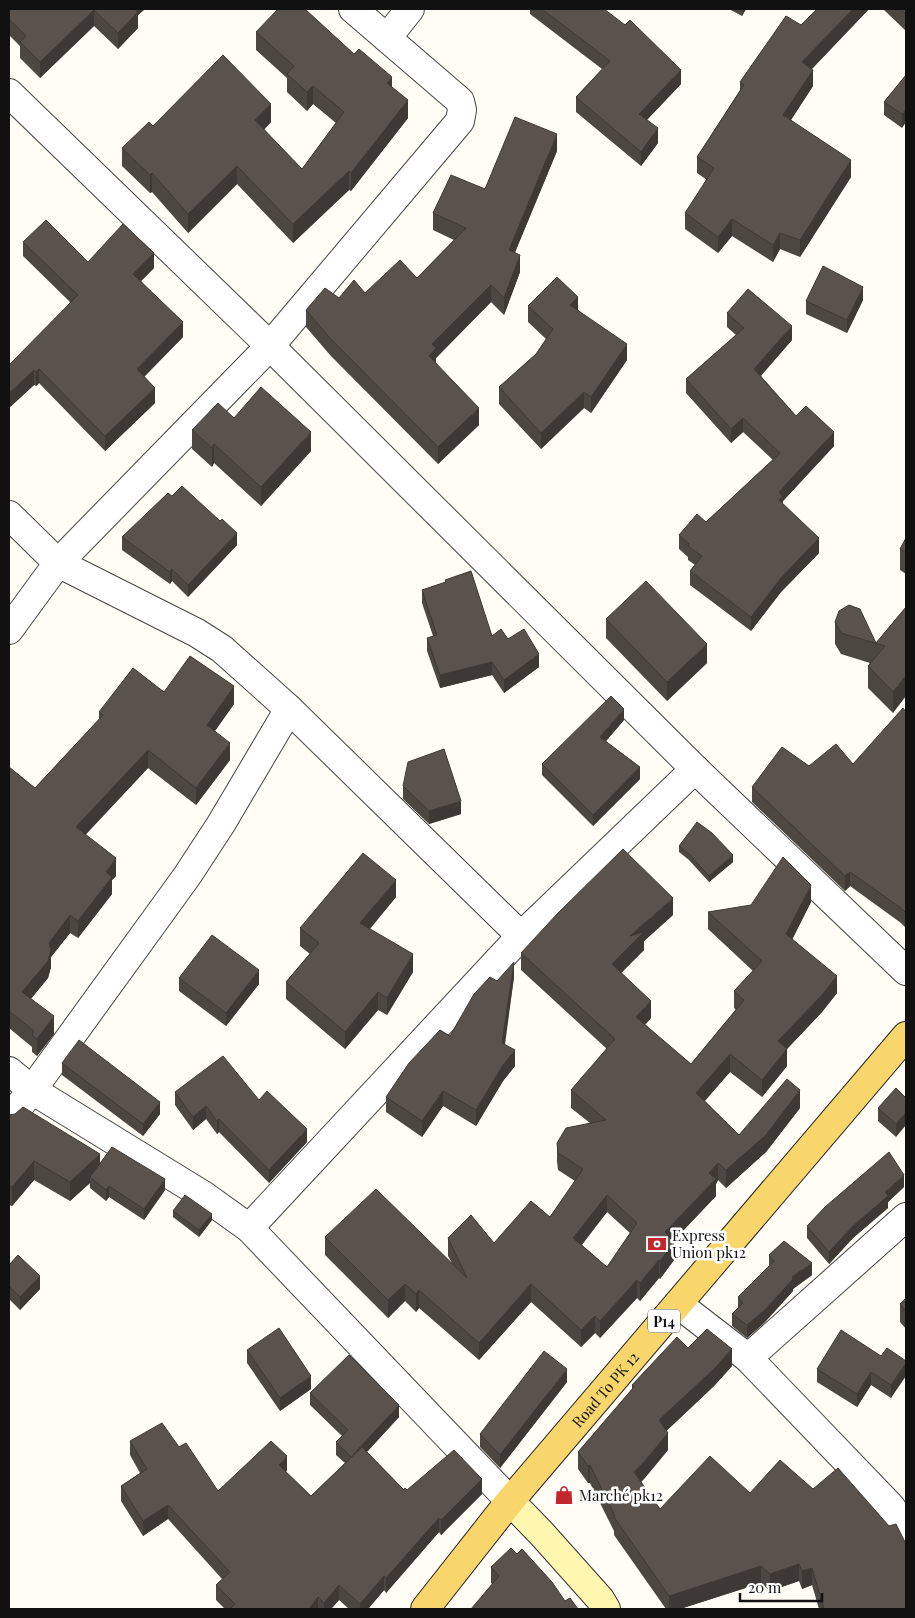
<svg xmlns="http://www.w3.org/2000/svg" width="915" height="1618" font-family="'Playfair Display',serif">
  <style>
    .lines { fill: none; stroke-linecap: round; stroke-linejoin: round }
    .street-casing { stroke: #444; stroke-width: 30 }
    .secondary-casing { stroke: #333; stroke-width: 30 }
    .primary-casing { stroke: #222; stroke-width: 30 }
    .street { stroke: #fff; stroke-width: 28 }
    .secondary { stroke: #fff6b0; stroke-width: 28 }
    .primary { stroke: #f9d66b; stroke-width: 28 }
    .wall { fill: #4d4742; fill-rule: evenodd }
    .shaded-wall { fill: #3f3936 }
    .building { fill: #5a524d; stroke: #3f3936; fill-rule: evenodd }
    .labels { text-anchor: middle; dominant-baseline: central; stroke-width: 5; stroke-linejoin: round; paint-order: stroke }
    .shield { fill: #fff; stroke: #585858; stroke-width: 1 }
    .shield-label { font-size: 14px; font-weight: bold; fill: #111 }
    .poi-label { font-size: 15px; fill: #111; stroke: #fff; text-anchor: start }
    .street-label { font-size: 15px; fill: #111; stroke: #fff }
  </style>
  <rect width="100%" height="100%" fill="#fffdf5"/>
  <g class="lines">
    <g class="street-casing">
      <g id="street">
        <path d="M 353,9 L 460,101 L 462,110 L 460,121 L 270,346 L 58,563 L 197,633 L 222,649 L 289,709 L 521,936"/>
        <path d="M 387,38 L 410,9"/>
        <path d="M 9,93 L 270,346 L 695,769 L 906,971"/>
        <path d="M 9,515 L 58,563 L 9,630"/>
        <path d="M 9,1071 L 32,1090 L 203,1195 L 249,1228 L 510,1501"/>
        <path d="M 9,1119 L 32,1090 L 187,876 L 221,824 L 289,709"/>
        <path d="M 249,1228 L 521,936 L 695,769"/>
        <path d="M 678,1304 L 748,1358 L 906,1217"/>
        <path d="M 748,1358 L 891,1507 L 906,1530"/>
      </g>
    </g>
    <g class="secondary-casing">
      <path id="secondary" d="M 510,1501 L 542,1534 L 600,1599 L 606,1609"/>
    </g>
    <g class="primary-casing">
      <g id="primary">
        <path id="s1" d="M 425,1609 L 510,1501 L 906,1036"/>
      </g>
    </g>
    <use href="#street" class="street"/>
    <use href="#secondary" class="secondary"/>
    <use href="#primary" class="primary"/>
  </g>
  <g class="wall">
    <path d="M 9,9 L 145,9 L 138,15 L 138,28 L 118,49 L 94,26 L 40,78 L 20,58 L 20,46 L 9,35 Z"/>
    <path d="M 530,9 L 604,9 L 681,84 L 647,120 L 658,143 L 641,166 L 576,112 L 576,97 L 602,69 L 530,14 Z"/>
    <path d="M 729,9 L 746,9 L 742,16 Z"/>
    <path d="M 869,9 L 812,69 L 813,86 L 791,120 L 851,177 L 800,257 L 780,249 L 773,262 L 732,236 L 718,253 L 685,229 L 685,213 L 707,180 L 697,173 L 697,157 L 740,90 L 740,82 L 801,25 Z"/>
    <path d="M 883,9 L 906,9 L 906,31 Z"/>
    <path d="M 256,32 L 354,54 L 392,87 L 408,118 L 351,191 L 349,190 L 293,243 L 237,184 L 188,233 L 152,192 L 150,193 L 122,166 L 122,148 L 153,126 L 271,122 L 264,130 L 302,169 L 336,123 L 313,104 L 307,111 L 287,92 L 287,78 L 256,50 Z"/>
    <path d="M 906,75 L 902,128 L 884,115 L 884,102 Z"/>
    <path d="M 557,151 L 515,252 L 520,272 L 504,315 L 491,302 L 436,358 L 436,363 L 479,425 L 438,464 L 330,355 L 306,327 L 306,310 L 339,298 L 365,293 L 417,278 L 454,240 L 433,230 L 433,213 L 485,189 Z"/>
    <path d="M 23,242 L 88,262 L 154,268 L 141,281 L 183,337 L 144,377 L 155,403 L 105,451 L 39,383 L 36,386 L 34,385 L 9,408 L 70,302 L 23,256 Z"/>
    <path d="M 863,300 L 847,333 L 806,314 L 806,301 Z"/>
    <path d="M 528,306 L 578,310 L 627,360 L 591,413 L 584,408 L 541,449 L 499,404 L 499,387 L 536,354 L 546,339 L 528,322 Z"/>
    <path d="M 727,313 L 792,340 L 761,376 L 796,416 L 834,446 L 783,501 L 783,504 L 819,553 L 781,592 L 751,631 L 690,585 L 690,571 L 695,565 L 688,560 L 688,557 L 679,549 L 679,535 L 706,522 L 773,460 L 743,432 L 731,443 L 686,393 L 686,379 L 736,335 L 727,327 Z"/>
    <path d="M 234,418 L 311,451 L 261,506 L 214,463 L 212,467 L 192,449 L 192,430 Z"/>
    <path d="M 172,496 L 237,545 L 188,597 L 172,581 L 170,584 L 122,550 L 122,537 Z"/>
    <path d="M 906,538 L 906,574 L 900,570 L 900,549 Z"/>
    <path d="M 445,580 L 492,636 L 508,639 L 539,667 L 504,693 L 492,675 L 440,688 L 427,651 L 427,638 L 433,636 L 422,603 L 422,590 L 445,582 Z"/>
    <path d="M 906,607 L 893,713 L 868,688 L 868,666 L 870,663 L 841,654 L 835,644 L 835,622 L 876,643 Z"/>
    <path d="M 606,619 L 707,663 L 667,701 L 606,638 Z"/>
    <path d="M 164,692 L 234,704 L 215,731 L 230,760 L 196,805 L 148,768 L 85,835 L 116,876 L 112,880 L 112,894 L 78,938 L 70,933 L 51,957 L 51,967 L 48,978 L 31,999 L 54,1034 L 37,1056 L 32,1052 L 32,1047 L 9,1028 L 9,767 L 35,788 L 99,720 L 99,712 Z"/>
    <path d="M 906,712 L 906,928 L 901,923 L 850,886 L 845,891 L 752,802 L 752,787 L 809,766 L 853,764 Z"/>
    <path d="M 624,720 L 606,741 L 640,779 L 593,826 L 542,775 L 542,764 Z"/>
    <path d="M 403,786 L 461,814 L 429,824 L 403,799 Z"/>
    <path d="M 679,846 L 733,862 L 709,882 L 689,860 L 679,852 Z"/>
    <path d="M 396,897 L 370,929 L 413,972 L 387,1015 L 378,1010 L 345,1049 L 286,999 L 286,982 L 310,954 L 300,946 L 300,928 Z"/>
    <path d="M 811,902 L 792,939 L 837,993 L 822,1012 L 787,1049 L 787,1066 L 762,1097 L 730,1072 L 705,1101 L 739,1135 L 800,1108 L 766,1152 L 726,1188 L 718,1180 L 716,1184 L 716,1196 L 673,1241 L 674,1260 L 660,1279 L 659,1278 L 640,1301 L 637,1298 L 600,1338 L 595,1333 L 581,1347 L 531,1302 L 479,1360 L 419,1308 L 416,1312 L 405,1301 L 388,1318 L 325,1255 L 325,1237 L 452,1263 L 448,1256 L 448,1238 L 494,1243 L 550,1217 L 575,1181 L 558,1170 L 557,1161 L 557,1143 L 590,1123 L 571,1108 L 571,1090 L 607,1049 L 521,970 L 521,953 L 673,915 L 644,941 L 644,950 L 621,973 L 651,1018 L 645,1025 L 691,1064 L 736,1010 L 734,1008 L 734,991 L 753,971 L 708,929 L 708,912 ZM 607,1212 L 630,1233 L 607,1267 L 582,1245 Z"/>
    <path d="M 514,977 L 505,1045 L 515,1066 L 503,1081 L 476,1126 L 443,1106 L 422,1137 L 386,1112 L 386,1097 L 450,1036 L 497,981 Z"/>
    <path d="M 179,978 L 259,984 L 226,1026 L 179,991 Z"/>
    <path d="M 62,1063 L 160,1114 L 143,1136 L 62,1075 Z"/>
    <path d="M 175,1092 L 259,1100 L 307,1142 L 269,1183 L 219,1132 L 217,1134 L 206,1119 L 193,1130 L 175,1105 Z"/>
    <path d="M 906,1098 L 896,1137 L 878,1121 L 878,1108 Z"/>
    <path d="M 9,1115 L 100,1163 L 165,1190 L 144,1220 L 109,1197 L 106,1201 L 90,1188 L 90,1183 L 70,1201 L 34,1180 L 12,1206 L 9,1205 Z"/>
    <path d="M 904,1187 L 888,1202 L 888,1208 L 853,1238 L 829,1264 L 807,1238 L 807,1226 Z"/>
    <path d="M 173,1211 L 212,1220 L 199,1237 L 173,1217 Z"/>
    <path d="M 769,1255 L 812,1275 L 793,1289 L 793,1291 L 765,1322 L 747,1338 L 732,1326 L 732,1314 L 738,1308 L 738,1297 L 769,1266 Z"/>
    <path d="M 9,1265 L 40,1289 L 20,1310 L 9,1299 Z"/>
    <path d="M 906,1298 L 906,1329 L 900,1322 L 900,1304 Z"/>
    <path d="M 688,1348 L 732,1366 L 714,1386 L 666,1431 L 668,1450 L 641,1482 L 660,1509 L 750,1493 L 906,1609 L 819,1609 L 812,1585 L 802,1589 L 799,1581 L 770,1591 L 761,1583 L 680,1609 L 666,1609 L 614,1535 L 614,1531 L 590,1483 L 588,1483 L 578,1469 L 578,1452 L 632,1389 L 632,1385 Z"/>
    <path d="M 247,1350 L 311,1389 L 280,1411 L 247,1363 Z"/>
    <path d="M 881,1356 L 906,1361 L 891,1398 L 871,1385 L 857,1407 L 817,1382 L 817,1369 Z"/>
    <path d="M 567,1382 L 500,1468 L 480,1447 L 480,1434 Z"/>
    <path d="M 310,1393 L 399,1417 L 367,1452 L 404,1490 L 482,1494 L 441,1535 L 439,1532 L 386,1593 L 384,1590 L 368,1609 L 349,1609 L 339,1600 L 331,1609 L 225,1609 L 216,1600 L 216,1585 L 222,1579 L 168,1519 L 143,1536 L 121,1501 L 121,1486 L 140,1473 L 130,1455 L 130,1441 L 179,1447 L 218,1491 L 287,1470 L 286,1472 L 311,1496 L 345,1463 L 336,1455 L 336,1442 L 342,1436 L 310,1405 Z"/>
    <path d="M 491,1567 L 565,1601 L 578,1609 L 492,1584 L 491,1583 Z"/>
  </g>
  <g class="shaded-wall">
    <path d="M 132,9 L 145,9 L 138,15 L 138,28 L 118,49 L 118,33 Z"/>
    <path d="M 742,9 L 746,9 L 742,16 Z"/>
    <path d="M 853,9 L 869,9 L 802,79 L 802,62 Z"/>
    <path d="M 94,10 L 94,26 L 40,78 L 40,62 Z"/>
    <path d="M 681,70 L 681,84 L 639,128 L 639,114 Z"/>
    <path d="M 813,70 L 813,86 L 783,132 L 783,115 Z"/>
    <path d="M 392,77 L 392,95 L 387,83 Z"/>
    <path d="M 313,86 L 313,104 L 307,111 L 307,92 Z"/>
    <path d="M 408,100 L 408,118 L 351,191 L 351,173 Z"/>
    <path d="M 271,104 L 271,122 L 255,138 L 255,120 Z"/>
    <path d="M 906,109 L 906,122 L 902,128 L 902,114 Z"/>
    <path d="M 658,128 L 658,143 L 641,166 L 641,152 Z"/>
    <path d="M 557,134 L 557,151 L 509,267 L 509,250 Z"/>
    <path d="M 851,160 L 851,177 L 800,257 L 800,240 Z"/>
    <path d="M 237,166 L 237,184 L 188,233 L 188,214 Z"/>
    <path d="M 349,171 L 349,190 L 293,243 L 293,224 Z"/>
    <path d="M 152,173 L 152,192 L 150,193 L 150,175 Z"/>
    <path d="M 732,219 L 732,236 L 718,253 L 718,237 Z"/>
    <path d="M 780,233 L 780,249 L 773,262 L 773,245 Z"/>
    <path d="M 154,253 L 154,268 L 133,289 L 133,274 Z"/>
    <path d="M 520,255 L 520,272 L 504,315 L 504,298 Z"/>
    <path d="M 491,285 L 491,302 L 436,358 L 436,365 L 429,356 L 432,344 Z"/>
    <path d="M 863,287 L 863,300 L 847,333 L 847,320 Z"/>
    <path d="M 578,297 L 578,313 L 570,305 Z"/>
    <path d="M 183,322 L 183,337 L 137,384 L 137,369 Z"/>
    <path d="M 792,326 L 792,340 L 754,383 L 754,369 Z"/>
    <path d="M 627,344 L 627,360 L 591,413 L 591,397 Z"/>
    <path d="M 39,369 L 39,383 L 36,386 L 36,372 Z"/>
    <path d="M 34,370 L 34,385 L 9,408 L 9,393 Z"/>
    <path d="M 155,388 L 155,403 L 105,451 L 105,436 Z"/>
    <path d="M 584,392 L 584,408 L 541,449 L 541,433 Z"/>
    <path d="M 479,408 L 479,425 L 438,464 L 438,447 Z"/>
    <path d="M 743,418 L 743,432 L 731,443 L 731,429 Z"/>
    <path d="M 311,432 L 311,451 L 261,506 L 261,487 Z"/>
    <path d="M 834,432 L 834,446 L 783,501 L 783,511 L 779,514 L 779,492 Z"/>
    <path d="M 214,444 L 214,463 L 212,467 L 212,448 Z"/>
    <path d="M 237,533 L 237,545 L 188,597 L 188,585 Z"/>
    <path d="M 819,538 L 819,553 L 781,592 L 751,631 L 751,617 L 781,578 Z"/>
    <path d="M 172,569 L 172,581 L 170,584 L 170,572 Z"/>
    <path d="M 707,644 L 707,663 L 667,701 L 667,682 Z"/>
    <path d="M 539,654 L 539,667 L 504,693 L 504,680 Z"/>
    <path d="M 492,662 L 492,675 L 440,688 L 440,675 Z"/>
    <path d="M 906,675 L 906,696 L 893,713 L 893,692 Z"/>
    <path d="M 234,686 L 234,704 L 207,742 L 207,725 Z"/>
    <path d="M 624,709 L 624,720 L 600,748 L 600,737 Z"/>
    <path d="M 230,743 L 230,760 L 196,805 L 196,788 Z"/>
    <path d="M 148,750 L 148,768 L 76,845 L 76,827 Z"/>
    <path d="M 640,767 L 640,779 L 593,826 L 593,815 Z"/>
    <path d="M 461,801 L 461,814 L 429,824 L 429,811 Z"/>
    <path d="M 733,855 L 733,862 L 709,882 L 709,876 Z"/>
    <path d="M 116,858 L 116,876 L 112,880 L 112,894 L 78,938 L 78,921 L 106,872 Z"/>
    <path d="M 850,872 L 850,886 L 845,891 L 845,876 Z"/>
    <path d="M 396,880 L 396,897 L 360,940 L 360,923 Z"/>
    <path d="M 811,885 L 811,902 L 786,952 L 786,934 Z"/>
    <path d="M 673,898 L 673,915 L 644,941 L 644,950 L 612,982 L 612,964 L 630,936 Z"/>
    <path d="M 70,915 L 70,933 L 51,957 L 51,967 L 48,978 L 22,1009 L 22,992 L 49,943 Z"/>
    <path d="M 413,954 L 413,972 L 387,1015 L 387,998 Z"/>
    <path d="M 514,962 L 514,977 L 502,1059 L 502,1043 Z"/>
    <path d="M 259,970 L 259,984 L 226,1026 L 226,1013 Z"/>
    <path d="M 837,976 L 837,993 L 822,1012 L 787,1049 L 787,1066 L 762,1097 L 762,1080 L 778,1041 Z"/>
    <path d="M 378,992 L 378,1010 L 345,1049 L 345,1032 Z"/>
    <path d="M 651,1001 L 651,1018 L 636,1034 L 636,1017 Z"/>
    <path d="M 54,1016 L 54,1034 L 37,1056 L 37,1039 Z"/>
    <path d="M 515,1050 L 515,1066 L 503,1081 L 476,1126 L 476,1110 L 503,1065 Z"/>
    <path d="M 730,1054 L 730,1072 L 696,1110 L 696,1093 Z"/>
    <path d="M 800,1090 L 800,1108 L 766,1152 L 726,1188 L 726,1170 Z"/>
    <path d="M 443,1091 L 443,1106 L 422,1137 L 422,1121 Z"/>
    <path d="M 160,1102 L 160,1114 L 143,1136 L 143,1124 Z"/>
    <path d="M 206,1106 L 206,1119 L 193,1130 L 193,1117 Z"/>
    <path d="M 906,1112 L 906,1125 L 896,1137 L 896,1124 Z"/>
    <path d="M 219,1119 L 219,1132 L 217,1134 L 217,1121 Z"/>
    <path d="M 307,1129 L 307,1142 L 269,1183 L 269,1170 Z"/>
    <path d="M 100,1154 L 100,1173 L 90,1177 L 90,1183 L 70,1201 L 70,1182 Z"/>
    <path d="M 34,1161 L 34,1180 L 12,1206 L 12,1187 Z"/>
    <path d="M 718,1163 L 718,1180 L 716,1184 L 716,1196 L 665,1250 L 665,1232 L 709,1173 Z"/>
    <path d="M 904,1175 L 904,1187 L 888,1202 L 888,1208 L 853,1238 L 829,1264 L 829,1252 L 885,1192 Z"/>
    <path d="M 165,1179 L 165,1190 L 144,1220 L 144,1209 Z"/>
    <path d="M 109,1186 L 109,1197 L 106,1201 L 106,1190 Z"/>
    <path d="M 607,1195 L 607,1212 L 573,1255 L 573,1238 Z"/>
    <path d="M 212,1214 L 212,1220 L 199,1237 L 199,1230 Z"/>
    <path d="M 674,1243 L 674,1260 L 660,1279 L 660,1261 Z"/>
    <path d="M 659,1260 L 659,1278 L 640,1301 L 640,1283 Z"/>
    <path d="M 812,1263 L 812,1275 L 793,1289 L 793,1291 L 765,1322 L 747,1338 L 747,1325 L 792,1277 Z"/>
    <path d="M 40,1276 L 40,1289 L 20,1310 L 20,1297 Z"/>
    <path d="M 637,1280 L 637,1298 L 600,1338 L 600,1321 Z"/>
    <path d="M 405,1284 L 405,1301 L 388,1318 L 388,1300 Z"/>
    <path d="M 531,1284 L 531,1302 L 479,1360 L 479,1343 Z"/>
    <path d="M 419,1290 L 419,1308 L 416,1312 L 416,1294 Z"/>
    <path d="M 595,1316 L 595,1333 L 581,1347 L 581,1330 Z"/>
    <path d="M 732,1349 L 732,1366 L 714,1386 L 659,1438 L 659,1420 Z"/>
    <path d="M 906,1363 L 906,1376 L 891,1398 L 891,1385 Z"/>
    <path d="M 567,1369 L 567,1382 L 500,1468 L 500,1455 Z"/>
    <path d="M 871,1372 L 871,1385 L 857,1407 L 857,1394 Z"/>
    <path d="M 311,1376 L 311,1389 L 280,1411 L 280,1398 Z"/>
    <path d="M 399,1405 L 399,1417 L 351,1469 L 351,1457 Z"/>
    <path d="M 668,1433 L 668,1450 L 645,1478 L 634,1489 L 634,1472 Z"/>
    <path d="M 287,1456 L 287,1470 L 279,1480 L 279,1465 Z"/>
    <path d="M 590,1465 L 590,1483 L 588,1483 L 588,1466 Z"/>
    <path d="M 482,1479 L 482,1494 L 441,1535 L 441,1520 Z"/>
    <path d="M 168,1505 L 168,1519 L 143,1536 L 143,1521 Z"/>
    <path d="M 439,1518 L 439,1532 L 386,1593 L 386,1578 Z"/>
    <path d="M 799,1564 L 799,1581 L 770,1591 L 770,1574 Z"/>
    <path d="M 761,1566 L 761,1583 L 680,1609 L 669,1609 L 669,1596 Z"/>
    <path d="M 812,1568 L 812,1585 L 802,1589 L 802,1571 Z"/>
    <path d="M 384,1576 L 384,1590 L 368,1609 L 360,1609 L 360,1604 Z"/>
    <path d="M 339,1585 L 339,1600 L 331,1609 L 324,1609 L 324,1603 Z"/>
    <path d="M 318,1597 L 318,1609 L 309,1609 Z"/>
  </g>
  <g class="building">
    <path d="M 9,9 L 136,9 L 138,12 L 118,33 L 94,10 L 40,62 L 20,42 L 26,36 L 9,19 Z"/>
    <path d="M 278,9 L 305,9 L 354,54 L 359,49 L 392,77 L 387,83 L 408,100 L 351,173 L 349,171 L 293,224 L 237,166 L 188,214 L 152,173 L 150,175 L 122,148 L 149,122 L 153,126 L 223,55 L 271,104 L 255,120 L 302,169 L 344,112 L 313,86 L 307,92 L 287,74 L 294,66 L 256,32 Z"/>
    <path d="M 542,9 L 604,9 L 625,25 L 630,20 L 681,70 L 639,114 L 658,128 L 641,152 L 576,97 L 610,61 Z"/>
    <path d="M 817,9 L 853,9 L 802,62 L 813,70 L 783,115 L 851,160 L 800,240 L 780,233 L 773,245 L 732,219 L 718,237 L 685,213 L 714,168 L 697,157 L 744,85 L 740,82 L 786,16 L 801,25 Z"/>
    <path d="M 900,9 L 906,9 L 906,14 Z"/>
    <path d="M 906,75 L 906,109 L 902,114 L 884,102 Z"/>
    <path d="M 515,117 L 557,134 L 509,250 L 520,255 L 504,298 L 491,285 L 432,344 L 436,348 L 429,356 L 479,408 L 438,447 L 330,338 L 306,310 L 325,288 L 339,298 L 354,280 L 365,293 L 400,260 L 417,278 L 466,228 L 433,213 L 451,175 L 485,189 Z"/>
    <path d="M 46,220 L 88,262 L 123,224 L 154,253 L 133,274 L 183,322 L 137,369 L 155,388 L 105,436 L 39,369 L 36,372 L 34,370 L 9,393 L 9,365 L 78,295 L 23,242 Z"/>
    <path d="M 823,266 L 863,287 L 847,320 L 806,301 Z"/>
    <path d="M 557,277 L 578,297 L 570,305 L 627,344 L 591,397 L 584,392 L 541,433 L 499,387 L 536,354 L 553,329 L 528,306 Z"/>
    <path d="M 748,289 L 792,326 L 754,369 L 796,416 L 806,406 L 834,432 L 779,492 L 783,497 L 779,500 L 819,538 L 781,578 L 751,617 L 690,571 L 702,556 L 688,546 L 689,544 L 679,535 L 697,514 L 706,522 L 780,453 L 743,418 L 731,429 L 686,379 L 744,328 L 727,313 Z"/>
    <path d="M 261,387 L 311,432 L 261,487 L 214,444 L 212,448 L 192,430 L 218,403 L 234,418 Z"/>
    <path d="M 182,486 L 220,521 L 222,519 L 237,533 L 188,585 L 172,569 L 170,572 L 122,537 L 168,493 L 172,496 Z"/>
    <path d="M 906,538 L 906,553 L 900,549 Z"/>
    <path d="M 471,571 L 492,636 L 501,629 L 508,639 L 524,629 L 539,654 L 504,680 L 492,662 L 440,675 L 427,638 L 437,635 L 422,590 L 446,582 L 445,580 Z"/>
    <path d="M 646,581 L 707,644 L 667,682 L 606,619 Z"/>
    <path d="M 849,605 L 860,609 L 876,643 L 906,607 L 906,675 L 893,692 L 868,666 L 885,646 L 841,633 L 835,622 L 839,611 Z"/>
    <path d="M 190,656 L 234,686 L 207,725 L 230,743 L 196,788 L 148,750 L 76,827 L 116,858 L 106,872 L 112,877 L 78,921 L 70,915 L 49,943 L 51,950 L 48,961 L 22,992 L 54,1016 L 37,1039 L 32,1035 L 34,1031 L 9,1011 L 9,767 L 35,788 L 103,715 L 99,712 L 133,668 L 164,692 Z"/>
    <path d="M 611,696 L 624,709 L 600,737 L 640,767 L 593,815 L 542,764 Z"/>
    <path d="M 903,708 L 906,712 L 906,913 L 901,908 L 850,872 L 845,876 L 752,787 L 782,747 L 809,766 L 836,744 L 853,764 Z"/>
    <path d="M 444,749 L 461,801 L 429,811 L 403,786 L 408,762 Z"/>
    <path d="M 697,822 L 712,833 L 733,855 L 709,876 L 689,854 L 679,846 Z"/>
    <path d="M 623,849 L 673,898 L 630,936 L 644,932 L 612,964 L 651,1001 L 636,1017 L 691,1064 L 744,1000 L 734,991 L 762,961 L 708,912 L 751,905 L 783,857 L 811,885 L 786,934 L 837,976 L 822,995 L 778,1041 L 787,1049 L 762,1080 L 730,1054 L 696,1093 L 739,1135 L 787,1079 L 800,1090 L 766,1135 L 726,1170 L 718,1163 L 709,1173 L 716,1179 L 665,1232 L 674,1243 L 660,1261 L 659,1260 L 640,1283 L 637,1280 L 600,1321 L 595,1316 L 581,1330 L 531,1284 L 479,1343 L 419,1290 L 416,1294 L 405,1284 L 388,1300 L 325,1237 L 376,1189 L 467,1278 L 448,1238 L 471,1215 L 494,1243 L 531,1201 L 550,1217 L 583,1169 L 558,1153 L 557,1143 L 566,1128 L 606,1120 L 571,1090 L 615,1039 L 521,953 L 557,914 ZM 607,1195 L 637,1223 L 607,1267 L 573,1238 Z"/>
    <path d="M 363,853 L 396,880 L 360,923 L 413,954 L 387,998 L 378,992 L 345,1032 L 286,982 L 319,943 L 300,928 Z"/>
    <path d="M 212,935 L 259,970 L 226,1013 L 179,978 Z"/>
    <path d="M 514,962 L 502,1043 L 515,1050 L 503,1065 L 476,1110 L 443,1091 L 422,1121 L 386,1097 L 409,1063 L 440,1030 L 450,1036 L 474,994 L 490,977 L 497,981 Z"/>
    <path d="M 79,1040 L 160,1102 L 143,1124 L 62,1063 Z"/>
    <path d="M 223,1056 L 259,1100 L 267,1091 L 307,1129 L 269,1170 L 219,1119 L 217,1121 L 206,1106 L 193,1117 L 175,1092 Z"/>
    <path d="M 896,1088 L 906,1098 L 906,1112 L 896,1124 L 878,1108 Z"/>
    <path d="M 23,1107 L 100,1154 L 70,1182 L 34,1161 L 12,1187 L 9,1186 L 9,1115 L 15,1114 Z"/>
    <path d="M 112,1147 L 165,1179 L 144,1209 L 109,1186 L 106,1190 L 90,1177 Z"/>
    <path d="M 889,1152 L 904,1175 L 885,1192 L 888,1196 L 853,1226 L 829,1252 L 807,1226 L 825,1207 Z"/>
    <path d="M 185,1195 L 212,1214 L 199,1230 L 173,1211 Z"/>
    <path d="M 784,1241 L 812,1263 L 792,1277 L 793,1279 L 765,1310 L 747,1325 L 732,1314 L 743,1303 L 738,1297 L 774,1261 L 769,1255 Z"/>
    <path d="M 18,1255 L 40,1276 L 20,1297 L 9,1286 L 9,1265 Z"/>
    <path d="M 906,1298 L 906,1311 L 900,1304 Z"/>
    <path d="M 279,1328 L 311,1376 L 280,1398 L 247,1350 Z"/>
    <path d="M 707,1329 L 732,1349 L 714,1369 L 659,1420 L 668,1433 L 645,1461 L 634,1472 L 660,1509 L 710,1456 L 750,1493 L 780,1460 L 813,1489 L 838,1468 L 889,1526 L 896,1524 L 906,1544 L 906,1609 L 824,1609 L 812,1568 L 802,1571 L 799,1564 L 770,1574 L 761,1566 L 669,1596 L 614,1517 L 615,1516 L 590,1465 L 588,1466 L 578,1452 L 634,1387 L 632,1385 L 677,1337 L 688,1348 Z"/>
    <path d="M 841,1330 L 881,1356 L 887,1348 L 906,1361 L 906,1363 L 891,1385 L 871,1372 L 857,1394 L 817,1369 Z"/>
    <path d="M 544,1351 L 567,1369 L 500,1455 L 480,1434 Z"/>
    <path d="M 349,1355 L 399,1405 L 351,1457 L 336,1442 L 348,1430 L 310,1393 Z"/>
    <path d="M 162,1423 L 179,1447 L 186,1443 L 218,1491 L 271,1441 L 287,1456 L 279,1465 L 311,1496 L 362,1447 L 404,1490 L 405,1488 L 407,1490 L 454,1450 L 482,1479 L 441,1520 L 439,1518 L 386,1578 L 384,1576 L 360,1604 L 339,1585 L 324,1603 L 318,1597 L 309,1609 L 233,1609 L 231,1608 L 235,1604 L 216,1585 L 230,1572 L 168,1505 L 143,1521 L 121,1486 L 147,1469 L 130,1441 Z"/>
    <path d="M 511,1548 L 517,1554 L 522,1549 L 552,1582 L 565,1601 L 570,1598 L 578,1609 L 471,1609 L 499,1576 L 491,1567 Z"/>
  </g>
  <defs>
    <g id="bank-bare" transform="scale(1.5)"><path d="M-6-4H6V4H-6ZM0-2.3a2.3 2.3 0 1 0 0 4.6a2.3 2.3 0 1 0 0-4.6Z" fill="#c4262e" stroke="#fff" stroke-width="2.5" paint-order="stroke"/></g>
    <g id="shop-bare" transform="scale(1.5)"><path d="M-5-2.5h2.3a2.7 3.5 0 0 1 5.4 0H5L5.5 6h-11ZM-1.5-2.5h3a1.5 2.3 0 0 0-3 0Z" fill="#c4262e" stroke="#fff" stroke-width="2.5" paint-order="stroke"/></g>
  </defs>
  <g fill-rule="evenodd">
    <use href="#bank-bare" x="657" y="1244"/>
    <use href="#shop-bare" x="564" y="1495"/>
  </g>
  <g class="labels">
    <rect class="shield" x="648" y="1309.5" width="32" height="23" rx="4"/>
    <g class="shield-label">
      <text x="664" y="1321">P14</text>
    </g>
    <g class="poi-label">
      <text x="672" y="1235">Express<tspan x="672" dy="17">Union pk12</tspan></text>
      <text x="579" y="1495">Marché pk12</text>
    </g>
    <g class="street-label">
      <text stroke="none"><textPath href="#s1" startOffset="284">Road To PK 12</textPath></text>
    </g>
  </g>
  <rect width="915" height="1618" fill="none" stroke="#111111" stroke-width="20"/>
  <path d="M740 1593v8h82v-8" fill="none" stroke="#111111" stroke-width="2.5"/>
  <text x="748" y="1593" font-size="15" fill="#111111" stroke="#ffffff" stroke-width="4" paint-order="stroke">20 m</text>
</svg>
